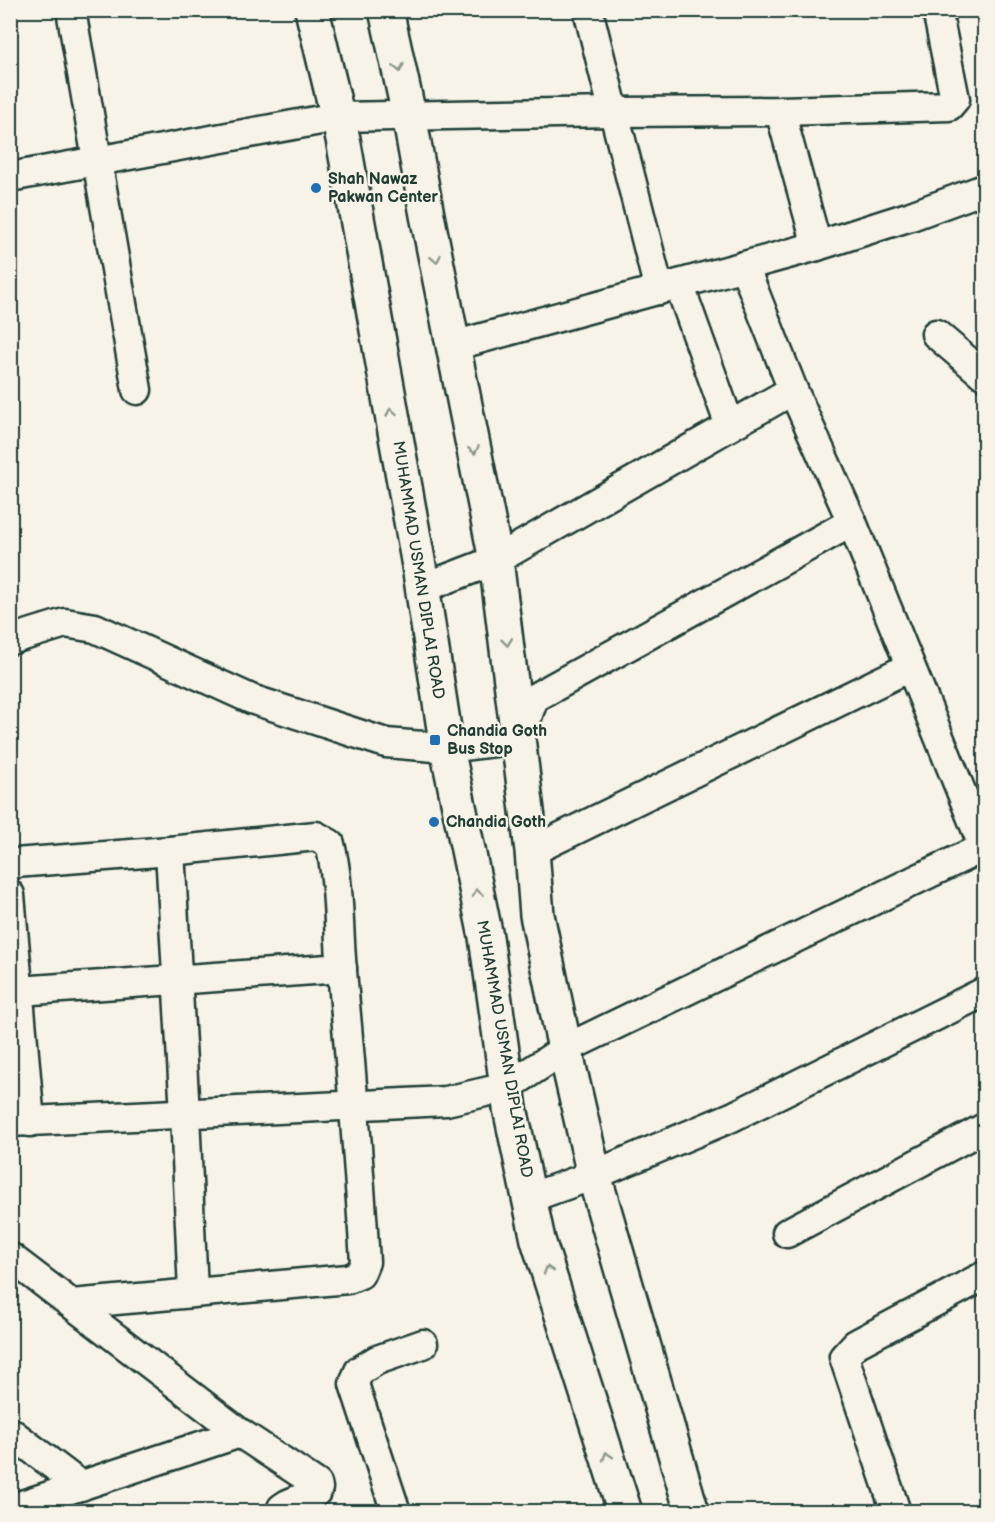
<svg xmlns="http://www.w3.org/2000/svg" width="995" height="1522" font-family="'Balsamiq Sans',sans-serif">
  <style>
    .lines { fill: none; stroke-linecap: round; stroke-linejoin: round }
    .street-casing { stroke: #1f3d34; stroke-width: 33 }
    .secondary-casing { stroke: #1f3d34; stroke-width: 38 }
    .street { stroke: #f7f3e8; stroke-width: 28 }
    .secondary { stroke: #f7f3e8; stroke-width: 33 }
    .oneway { stroke: #8b988e }
    .poi-dot { fill: #1f6fb2; stroke: #f7f3e8; stroke-width: 2 }
    .labels { text-anchor: middle; dominant-baseline: central; stroke-width: 5; stroke-linejoin: round; paint-order: stroke }
    .poi-label { font-size: 16px; font-weight: bold; fill: #1f3d34; stroke: #f7f3e8; text-anchor: start }
    .street-label { font-size: 16px; fill: #1f3d34; stroke: #f7f3e8 }
  </style>
  <rect width="100%" height="100%" fill="#f7f3e8"/>
  <filter id="ink" filterUnits="userSpaceOnUse"><feTurbulence type="fractalNoise" baseFrequency=".0167" numOctaves="2"/><feDisplacementMap in="SourceGraphic" scale="12" xChannelSelector="R" yChannelSelector="G"/><feConvolveMatrix kernelMatrix="1 2 1 2 8 2 1 2 1" color-interpolation-filters="sRGB"/></filter>
  <g filter="url(#ink)">
    <g class="lines">
      <g class="street-casing">
        <g id="street">
          <path d="M 71,10 L 137,390"/>
          <path d="M 588,10 L 659,290"/>
          <path d="M 780,111 L 817,246"/>
          <path d="M 10,177 L 337,117 L 614,112 L 780,111 L 949,106 L 955,99 L 937,10"/>
          <path d="M 744,266 L 793,390 L 852,522 L 984,848"/>
          <path d="M 679,284 L 730,426"/>
          <path d="M 936,334 L 984,375"/>
          <path d="M 453,346 L 817,246 L 911,216 L 984,189"/>
          <path d="M 423,588 L 496,560 L 793,390"/>
          <path d="M 10,640 L 65,623 L 95,628 L 251,699 L 386,743 L 447,748 L 519,739 L 534,698 L 852,522"/>
          <path d="M 170,851 L 185,1114 L 193,1292"/>
          <path d="M 532,851 L 910,667"/>
          <path d="M 10,866 L 15,863 L 170,851 L 316,836 L 330,844 C 340,885 338,929 342,971 C 351,1068 359,1165 365,1262 L 360,1274 L 348,1279 L 72,1304"/>
          <path d="M 10,895 L 30,1122"/>
          <path d="M 19,991 L 342,968"/>
          <path d="M 10,1122 L 446,1101 L 507,1087 L 565,1049 L 984,847"/>
          <path d="M 529,1198 L 594,1175 L 732,1117 L 984,992"/>
          <path d="M 787,1233 L 984,1128"/>
          <path d="M 10,1257 L 240,1433 L 317,1484 L 318,1488 L 316,1492 L 288,1504 L 282,1508 L 281,1512"/>
          <path d="M 10,1432 L 81,1486"/>
          <path d="M 10,1509 L 240,1433"/>
          <path d="M 396,1512 L 354,1384 L 359,1371 L 377,1360 L 423,1344"/>
          <path d="M 896,1512 L 844,1357 L 856,1344 L 984,1276"/>
        </g>
      </g>
      <g class="secondary-casing">
        <g id="secondary">
          <path d="M 312,10 L 343,139 L 419,566 L 447,748 L 486,937 L 510,1108 L 538,1240 L 625,1512"/>
          <path d="M 386,10 L 409,115 L 427,215 L 496,560 L 532,851 L 537,915 L 565,1049 L 594,1175 L 692,1512"/>
        </g>
      </g>
      <use href="#street" class="street"/>
      <use href="#secondary" class="secondary"/>
    </g>
    <defs><path id="oneway-chevron" d="M-2-3.5L2.5 0L-2 3.5" fill="none" stroke-width="1.6" stroke-linecap="round" stroke-linejoin="round" transform="scale(1.5)"/></defs>
    <g class="oneway">
      <use href="#oneway-chevron" transform="translate(399 68) rotate(78)"/>
      <use href="#oneway-chevron" transform="translate(436 259) rotate(79)"/>
      <use href="#oneway-chevron" transform="translate(391 412) rotate(-100)"/>
      <use href="#oneway-chevron" transform="translate(474 450) rotate(79)"/>
      <use href="#oneway-chevron" transform="translate(507 642) rotate(83)"/>
      <use href="#oneway-chevron" transform="translate(477 893) rotate(-102)"/>
      <use href="#oneway-chevron" transform="translate(548 1270) rotate(-108)"/>
      <use href="#oneway-chevron" transform="translate(607 1456) rotate(-108)"/>
    </g>
  </g>
  <g class="poi-dot">
    <circle cx="316" cy="188" r="6"/>
    <rect x="429" y="734" width="12" height="12" rx="3"/>
    <circle cx="434" cy="822" r="6"/>
  </g>
  <g class="labels">
    <g class="poi-label">
      <text x="328" y="179">Shah Nawaz<tspan x="328" dy="18">Pakwan Center</tspan></text>
      <text x="447" y="731">Chandia Goth<tspan x="447" dy="18">Bus Stop</tspan></text>
      <text x="446" y="822">Chandia Goth</text>
    </g>
    <g class="street-label">
      <text transform="translate(418 570) rotate(81)">MUHAMMAD USMAN DIPLAI ROAD</text>
      <text transform="translate(504 1049) rotate(80)">MUHAMMAD USMAN DIPLAI ROAD</text>
    </g>
  </g>
  <rect width="995" height="1522" fill="none" stroke="#f7f3e8" stroke-width="36"/>
  <rect x="18" y="18" width="959" height="1486" fill="none" stroke="#1f3d34" stroke-width="2" filter="url(#ink)"/>
</svg>
